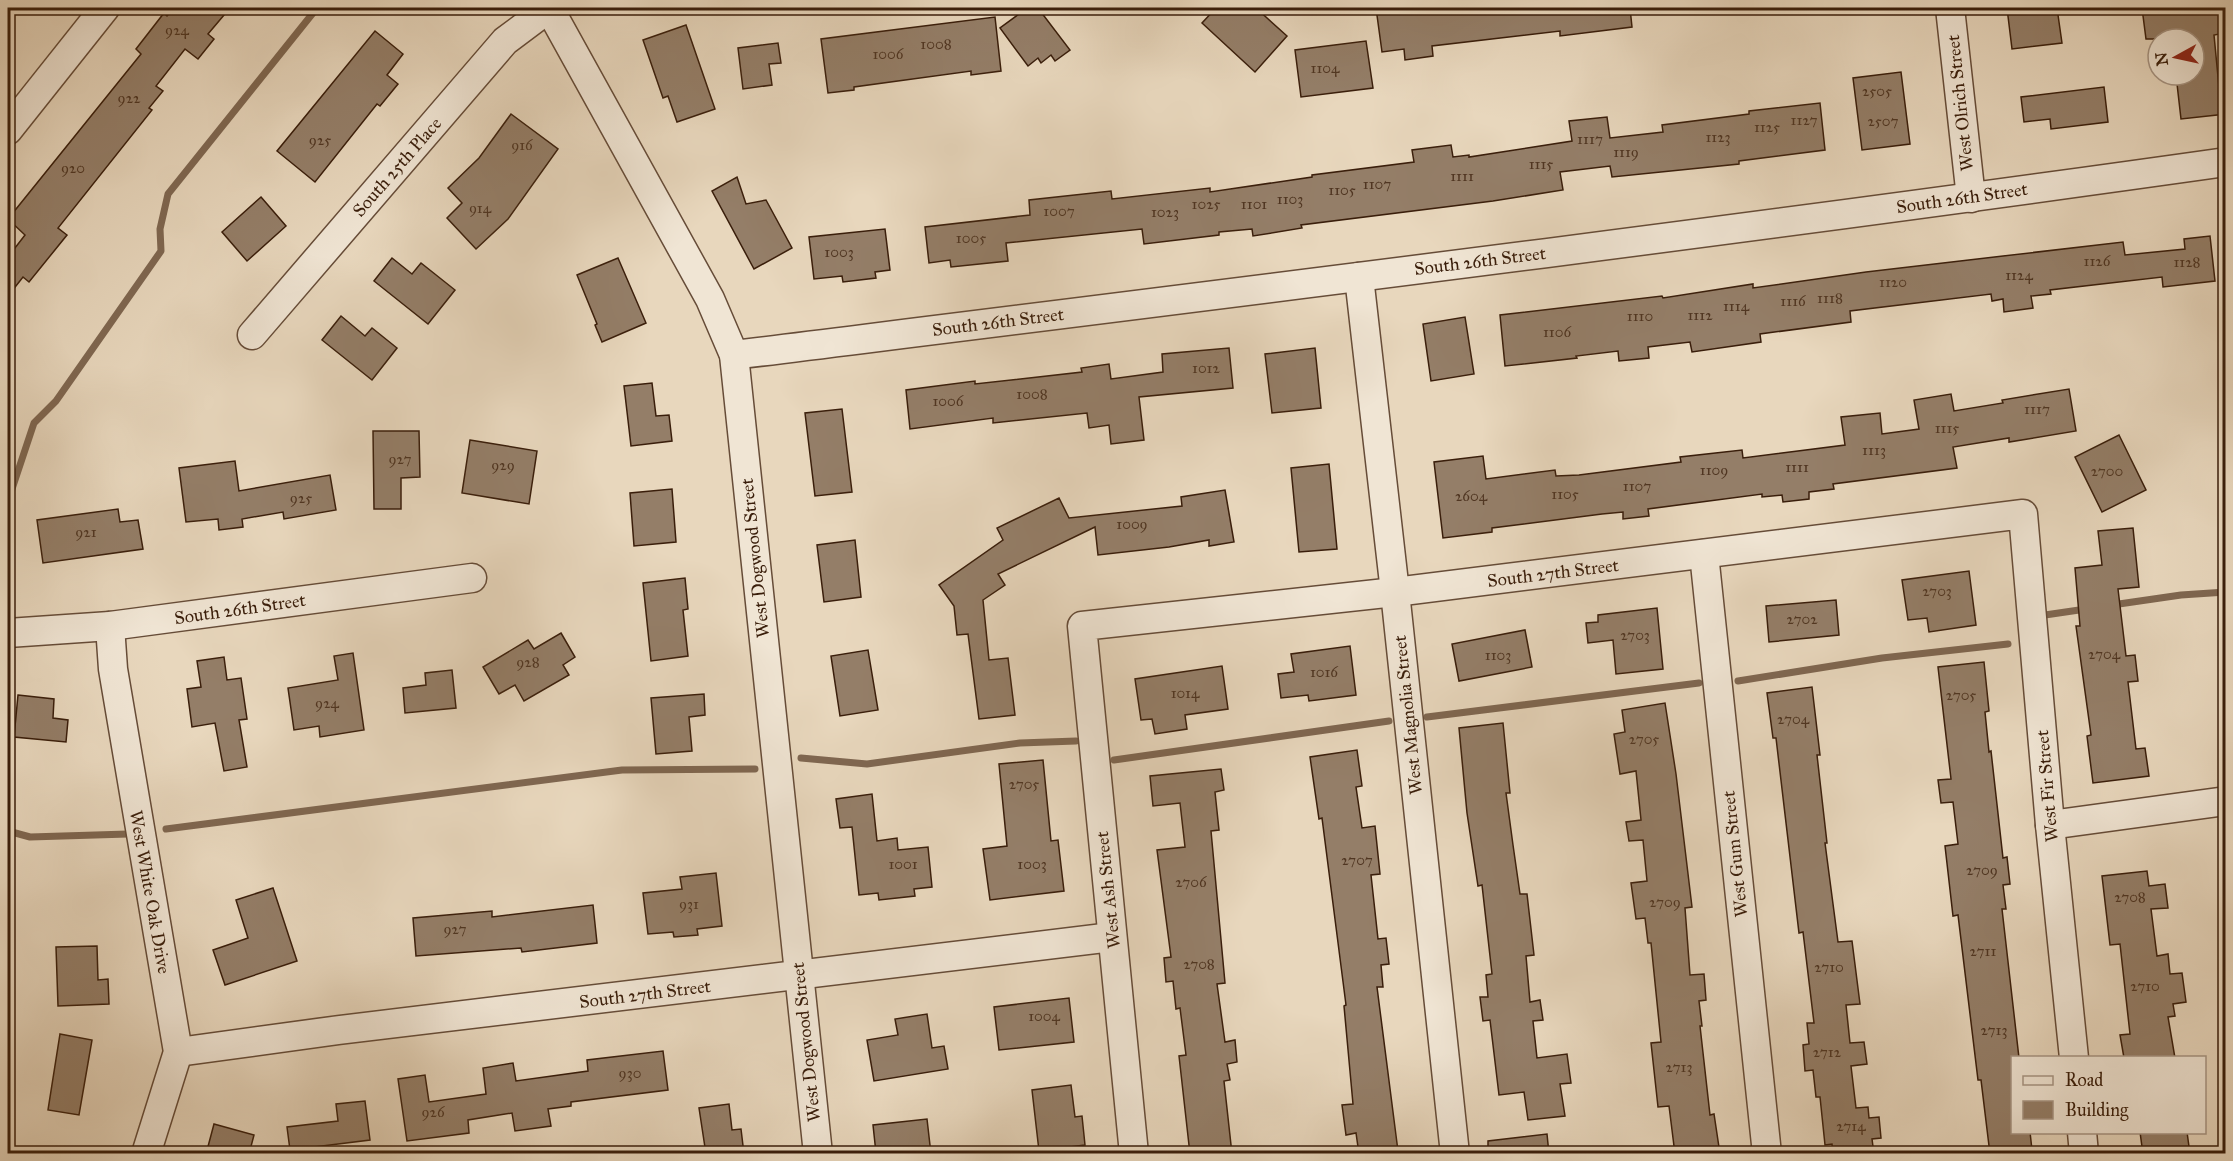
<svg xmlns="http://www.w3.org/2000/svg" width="2233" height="1161" font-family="'IM FELL Great Primer',serif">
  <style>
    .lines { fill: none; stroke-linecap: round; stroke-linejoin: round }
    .stream { stroke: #7f6751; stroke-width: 7 }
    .building { fill: #947e68; stroke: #3a1e0b; stroke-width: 1.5 }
    .minor-casing { stroke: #664c38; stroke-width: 31 }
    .minor { stroke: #f0e5d4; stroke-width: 28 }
    .labels { text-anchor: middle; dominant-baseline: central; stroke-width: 5; stroke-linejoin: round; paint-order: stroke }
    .number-label { font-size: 15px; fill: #503622 }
    .street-label { font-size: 18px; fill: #3a1e0b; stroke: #f0e5d4 }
  </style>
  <rect width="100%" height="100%" fill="#e8d7bd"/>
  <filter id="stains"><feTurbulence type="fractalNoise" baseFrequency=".00333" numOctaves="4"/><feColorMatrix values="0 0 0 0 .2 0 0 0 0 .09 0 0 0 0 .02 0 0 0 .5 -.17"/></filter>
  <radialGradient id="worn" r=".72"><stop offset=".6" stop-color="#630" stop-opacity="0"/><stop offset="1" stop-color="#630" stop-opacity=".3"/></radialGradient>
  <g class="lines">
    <g class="stream">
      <path d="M 8,501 L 34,423 L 56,401 L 161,251 L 160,229 L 168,194 L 317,8"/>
      <path d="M 2112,605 L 2181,595 L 2226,592"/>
      <path d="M 2045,615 L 2086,609"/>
      <path d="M 1738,681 L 1882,658 L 2008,644"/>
      <path d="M 1427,717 L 1699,683"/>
      <path d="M 801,758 L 867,764 L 1020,743 L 1076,741"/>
      <path d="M 1114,760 L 1389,721"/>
      <path d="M 166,829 L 622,770 L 755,769"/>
      <path d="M 8,831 L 30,837 L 128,834"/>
    </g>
  </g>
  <g class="building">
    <path d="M 174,8 L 230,8 L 208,34 L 214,39 L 198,59 L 185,49 L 156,86 L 163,91 L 149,108 L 152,110 L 58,228 L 67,235 L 29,282 L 23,277 L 8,296 L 8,257 L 25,235 L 8,219 L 141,54 L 136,49 L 164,13 L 167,16 Z"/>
    <path d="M 1216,8 L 1256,8 L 1287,36 L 1255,72 L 1202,23 Z"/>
    <path d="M 1376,8 L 1630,8 L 1632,27 L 1560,36 L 1560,31 L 1432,46 L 1433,56 L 1405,60 L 1404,49 L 1382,52 Z"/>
    <path d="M 2007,8 L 2057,8 L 2062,43 L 2012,49 Z"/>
    <path d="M 2142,8 L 2222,8 L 2225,33 L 2214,35 L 2219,87 L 2226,87 L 2226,114 L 2181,119 L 2176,75 L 2194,75 L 2194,39 L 2146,39 Z"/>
    <path d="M 1041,12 L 1070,50 L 1055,61 L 1051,55 L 1041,63 L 1038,58 L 1028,66 L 1000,28 L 1019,14 Z"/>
    <path d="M 995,17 L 1001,71 L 971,75 L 971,71 L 854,87 L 854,90 L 828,93 L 821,39 Z"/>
    <path d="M 686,25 L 715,109 L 677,122 L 668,96 L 663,98 L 643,40 Z"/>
    <path d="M 375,31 L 403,54 L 387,75 L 398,84 L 380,106 L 377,104 L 315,182 L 277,151 Z"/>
    <path d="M 1366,41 L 1373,88 L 1301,97 L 1295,50 Z"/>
    <path d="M 778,43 L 781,63 L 769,64 L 772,85 L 743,89 L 738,48 Z"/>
    <path d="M 1901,72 L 1910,144 L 1862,150 L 1853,78 Z"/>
    <path d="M 2104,87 L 2108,122 L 2051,129 L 2050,119 L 2024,122 L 2021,97 Z"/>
    <path d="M 1820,103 L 1825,150 L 1739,161 L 1739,164 L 1612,177 L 1610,166 L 1560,172 L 1563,190 L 1493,201 L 1301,225 L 1302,228 L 1253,236 L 1252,229 L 1219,232 L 1219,235 L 1144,244 L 1142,229 L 1006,243 L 1008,261 L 951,267 L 950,260 L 929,263 L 925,227 L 1030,215 L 1029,200 L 1111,191 L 1112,199 L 1210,188 L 1210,192 L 1312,177 L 1312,175 L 1414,162 L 1412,150 L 1451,145 L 1453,157 L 1469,155 L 1469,157 L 1572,141 L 1569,121 L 1607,117 L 1610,138 L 1663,132 L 1662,125 L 1749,114 L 1749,111 Z"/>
    <path d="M 511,114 L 558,149 L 508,219 L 476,249 L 447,218 L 462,203 L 448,188 L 479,158 Z"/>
    <path d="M 737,177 L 746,204 L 766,200 L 792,248 L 754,269 L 712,191 Z"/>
    <path d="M 261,197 L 286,226 L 247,261 L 222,232 Z"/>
    <path d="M 885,229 L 890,270 L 875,272 L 876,278 L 843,282 L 842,276 L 814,279 L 809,237 Z"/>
    <path d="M 2210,236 L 2215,281 L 2163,287 L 2162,277 L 2050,290 L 2051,294 L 2031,296 L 2033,308 L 2004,312 L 2003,299 L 1992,301 L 1991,294 L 1850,311 L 1851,322 L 1760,334 L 1761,342 L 1692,352 L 1690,342 L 1648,347 L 1649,358 L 1619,361 L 1618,351 L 1576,356 L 1577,358 L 1505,366 L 1500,315 L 1662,296 L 1663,298 L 1753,284 L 1753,288 L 1866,272 L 2123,242 L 2125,255 L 2185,249 L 2184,239 Z"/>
    <path d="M 392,258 L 412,274 L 421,263 L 455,290 L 428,324 L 374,281 Z"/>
    <path d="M 618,258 L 646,323 L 602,342 L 595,325 L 597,324 L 577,275 Z"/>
    <path d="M 341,316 L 365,336 L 372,328 L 397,348 L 372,380 L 322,340 Z"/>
    <path d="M 1465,317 L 1474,374 L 1431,381 L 1423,324 Z"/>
    <path d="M 1229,348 L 1233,388 L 1139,397 L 1144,440 L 1111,444 L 1109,425 L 1089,428 L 1087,413 L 993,423 L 993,418 L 910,429 L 906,390 L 975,381 L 975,384 L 1082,372 L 1081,368 L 1109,364 L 1111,379 L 1163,372 L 1162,354 Z"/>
    <path d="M 1315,348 L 1321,408 L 1272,413 L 1265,354 Z"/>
    <path d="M 652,383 L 656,416 L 669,415 L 672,441 L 631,446 L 624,386 Z"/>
    <path d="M 2069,389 L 2076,431 L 2009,442 L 2009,438 L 1953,447 L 1957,468 L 1833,484 L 1834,489 L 1809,492 L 1809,499 L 1783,502 L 1782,495 L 1762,497 L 1762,494 L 1648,509 L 1649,516 L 1623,519 L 1623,512 L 1602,514 L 1492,528 L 1492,532 L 1443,538 L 1434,462 L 1483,456 L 1486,479 L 1555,470 L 1556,476 L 1579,475 L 1681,462 L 1680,457 L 1742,450 L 1743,458 L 1845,445 L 1841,417 L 1880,413 L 1882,434 L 1919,429 L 1914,400 L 1951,394 L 1954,411 L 2003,403 L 2002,400 Z"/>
    <path d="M 842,409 L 852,492 L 815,496 L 805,413 Z"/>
    <path d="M 373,431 L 419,431 L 420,477 L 401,478 L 401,509 L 374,509 Z"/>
    <path d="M 2119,435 L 2146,490 L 2102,512 L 2075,457 Z"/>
    <path d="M 470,440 L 537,451 L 529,504 L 462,493 Z"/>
    <path d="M 235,461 L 239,491 L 330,475 L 336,510 L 284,519 L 283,512 L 242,519 L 243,527 L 219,530 L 218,519 L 186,522 L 179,468 Z"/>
    <path d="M 1329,464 L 1337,549 L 1299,552 L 1291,468 Z"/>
    <path d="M 672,489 L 676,542 L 634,546 L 630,493 Z"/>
    <path d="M 1225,490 L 1234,542 L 1209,546 L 1209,540 L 1169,547 L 1098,555 L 1095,527 L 998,574 L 1005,585 L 983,600 L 989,660 L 1008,658 L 1015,715 L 979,719 L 968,634 L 957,635 L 954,606 L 939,585 L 1003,540 L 997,528 L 1059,498 L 1069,518 L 1182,506 L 1181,497 Z"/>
    <path d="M 118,509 L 120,522 L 138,520 L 143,549 L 43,563 L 37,520 Z"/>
    <path d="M 2133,528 L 2139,587 L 2118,589 L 2126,656 L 2135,655 L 2138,681 L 2128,682 L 2136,749 L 2145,748 L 2149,776 L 2093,783 L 2087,736 L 2091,735 L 2076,626 L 2080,626 L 2075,568 L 2102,565 L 2098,531 Z"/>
    <path d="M 855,540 L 861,597 L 824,602 L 817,545 Z"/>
    <path d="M 1969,571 L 1976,625 L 1929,632 L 1927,618 L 1908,620 L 1902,580 Z"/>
    <path d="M 685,578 L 688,609 L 683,610 L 688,656 L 651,661 L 643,583 Z"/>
    <path d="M 1836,600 L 1839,635 L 1769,642 L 1766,606 Z"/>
    <path d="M 1657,608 L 1663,669 L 1616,674 L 1613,640 L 1588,643 L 1586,623 L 1598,622 L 1598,615 Z"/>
    <path d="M 1525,630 L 1532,667 L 1459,681 L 1452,644 Z"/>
    <path d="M 561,633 L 575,657 L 563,665 L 569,675 L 524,701 L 515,685 L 499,694 L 483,667 L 528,640 L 534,649 Z"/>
    <path d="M 1350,646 L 1356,695 L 1309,701 L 1308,695 L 1281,698 L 1278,674 L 1294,672 L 1291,654 Z"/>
    <path d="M 868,650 L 878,710 L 840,716 L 831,656 Z"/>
    <path d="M 353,653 L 364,730 L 320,737 L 319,726 L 294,730 L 288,688 L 338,680 L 334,656 Z"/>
    <path d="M 224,657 L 227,680 L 241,678 L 247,719 L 239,720 L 247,767 L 224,771 L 215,723 L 192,727 L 187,689 L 201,687 L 197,661 Z"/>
    <path d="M 1984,662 L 1989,711 L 1985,712 L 1989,752 L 1991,751 L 2003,858 L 2007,857 L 2010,884 L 2003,885 L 2006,909 L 2002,909 L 2019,1058 L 2013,1058 L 2013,1132 L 2030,1132 L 2032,1150 L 2003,1154 L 1990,1154 L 1981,1080 L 1978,1080 L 1958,915 L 1953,916 L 1945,846 L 1958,844 L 1953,802 L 1941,803 L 1938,780 L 1951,779 L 1938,667 Z"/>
    <path d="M 1222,666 L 1228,709 L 1185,715 L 1187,729 L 1155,734 L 1152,719 L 1141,720 L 1135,679 Z"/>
    <path d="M 452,670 L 456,708 L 405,713 L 403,688 L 426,685 L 425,673 Z"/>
    <path d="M 1812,687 L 1820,755 L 1817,755 L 1827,843 L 1825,843 L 1838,942 L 1852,941 L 1860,1004 L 1846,1005 L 1850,1043 L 1864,1042 L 1867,1064 L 1851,1066 L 1856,1108 L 1868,1107 L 1869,1118 L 1879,1117 L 1881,1138 L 1872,1139 L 1874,1154 L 1833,1154 L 1832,1144 L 1825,1145 L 1820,1097 L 1816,1097 L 1813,1070 L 1805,1071 L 1803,1045 L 1809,1044 L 1807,1023 L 1814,1023 L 1803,932 L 1799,933 L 1776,738 L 1773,738 L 1767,693 Z"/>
    <path d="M 704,694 L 705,715 L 689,717 L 692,751 L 656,754 L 651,698 Z"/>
    <path d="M 18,695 L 54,699 L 53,718 L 68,720 L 66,742 L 14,737 Z"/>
    <path d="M 1665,703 L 1676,774 L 1692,907 L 1685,908 L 1690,975 L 1704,974 L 1706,1000 L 1699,1001 L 1702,1026 L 1700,1026 L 1710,1115 L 1714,1114 L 1720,1154 L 1675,1154 L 1669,1106 L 1658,1107 L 1651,1043 L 1661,1042 L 1651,943 L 1648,943 L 1645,918 L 1636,919 L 1631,883 L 1647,881 L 1643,840 L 1629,841 L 1626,822 L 1641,820 L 1636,771 L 1620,774 L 1614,734 L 1625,732 L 1622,710 Z"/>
    <path d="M 1503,723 L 1510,793 L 1506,793 L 1513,845 L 1520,894 L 1527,894 L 1534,955 L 1526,956 L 1530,1002 L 1540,1000 L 1543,1020 L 1533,1021 L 1537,1058 L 1567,1054 L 1571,1083 L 1560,1084 L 1565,1116 L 1528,1120 L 1524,1092 L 1499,1095 L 1490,1020 L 1483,1021 L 1480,997 L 1488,997 L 1486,975 L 1492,974 L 1482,885 L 1478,886 L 1467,813 L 1459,728 Z"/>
    <path d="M 1357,750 L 1362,786 L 1356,787 L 1362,828 L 1375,826 L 1380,874 L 1371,875 L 1378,939 L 1386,938 L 1389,964 L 1381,965 L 1383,987 L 1377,987 L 1398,1151 L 1376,1154 L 1359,1154 L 1356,1133 L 1346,1135 L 1342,1105 L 1353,1104 L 1344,1006 L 1346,1005 L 1322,818 L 1319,819 L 1310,757 Z"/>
    <path d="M 1043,760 L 1051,841 L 1058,840 L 1064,891 L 990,900 L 983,849 L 1007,846 L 999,764 Z"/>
    <path d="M 1221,769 L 1224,790 L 1215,792 L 1219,830 L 1211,831 L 1225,983 L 1217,984 L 1225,1042 L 1235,1040 L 1237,1062 L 1227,1064 L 1230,1080 L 1224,1081 L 1232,1154 L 1190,1154 L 1179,1056 L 1186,1055 L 1180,1008 L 1176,1009 L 1173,981 L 1166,982 L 1164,958 L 1171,957 L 1157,850 L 1185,847 L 1180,803 L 1153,806 L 1150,776 Z"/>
    <path d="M 872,794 L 877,841 L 897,838 L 898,850 L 928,847 L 932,887 L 914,889 L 915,896 L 879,900 L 878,893 L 859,895 L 852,827 L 840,828 L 836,799 Z"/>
    <path d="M 2147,871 L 2149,886 L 2165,884 L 2168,908 L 2151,909 L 2157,956 L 2168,954 L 2170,974 L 2182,973 L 2186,1002 L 2173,1004 L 2175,1016 L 2168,1017 L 2175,1058 L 2124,1058 L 2120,1035 L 2130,1034 L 2120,944 L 2110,945 L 2102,876 Z"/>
    <path d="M 716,873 L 722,926 L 697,929 L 698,935 L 674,937 L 673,932 L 648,934 L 643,893 L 682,889 L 680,877 Z"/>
    <path d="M 273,888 L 297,961 L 225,985 L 213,950 L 248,938 L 236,900 Z"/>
    <path d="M 593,905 L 597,943 L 522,952 L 521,948 L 416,956 L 413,918 L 492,911 L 492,917 Z"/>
    <path d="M 97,946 L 98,980 L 108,979 L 109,1004 L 58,1006 L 56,947 Z"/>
    <path d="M 1069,998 L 1074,1042 L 999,1050 L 994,1007 Z"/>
    <path d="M 927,1014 L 932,1048 L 944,1046 L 948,1069 L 874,1081 L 867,1040 L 898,1035 L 895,1019 Z"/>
    <path d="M 60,1034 L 92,1040 L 79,1115 L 48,1110 Z"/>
    <path d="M 663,1051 L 668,1090 L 571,1102 L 571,1106 L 548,1109 L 551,1126 L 515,1131 L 512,1113 L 468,1120 L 469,1133 L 407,1141 L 398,1079 L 425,1075 L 429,1102 L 486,1094 L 483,1068 L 513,1063 L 516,1081 L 588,1071 L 587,1060 Z"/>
    <path d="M 1071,1085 L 1075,1117 L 1082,1116 L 1085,1145 L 1039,1151 L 1032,1090 Z"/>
    <path d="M 365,1101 L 370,1140 L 290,1150 L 287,1127 L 338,1121 L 336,1104 Z"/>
    <path d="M 729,1104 L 732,1130 L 741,1129 L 744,1154 L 706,1154 L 699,1108 Z"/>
    <path d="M 927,1119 L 931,1154 L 891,1154 L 891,1151 L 876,1153 L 873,1125 Z"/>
    <path d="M 214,1124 L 254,1135 L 249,1154 L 206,1154 Z"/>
    <path d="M 2140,1132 L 2187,1132 L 2190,1154 L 2143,1154 Z"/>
    <path d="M 1547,1134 L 1549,1154 L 1488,1154 L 1488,1141 Z"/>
  </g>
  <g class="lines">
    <g class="minor-casing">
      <g id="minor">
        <path d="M 549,8 L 710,299 L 734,355 L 818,1154"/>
        <path d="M 1950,8 L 1971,198"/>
        <path d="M 8,130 L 105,8"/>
        <path d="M 1359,277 L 1395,592 L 1455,1154"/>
        <path d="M 252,335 L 505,41 L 549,8"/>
        <path d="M 734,355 C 1232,293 1729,232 2226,162"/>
        <path d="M 1704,554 L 1767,1154"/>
        <path d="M 110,626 L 113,669 L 178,1052 L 146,1154"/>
        <path d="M 8,633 L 110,626 L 472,578"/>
        <path d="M 2050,825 L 2226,801"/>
        <path d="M 178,1052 L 339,1030 L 1112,937"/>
        <path d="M 2082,1132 L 2084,1154"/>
        <path d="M 1134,1154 L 1082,626 L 1395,592 L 2023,514 L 2050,825 L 2074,1058"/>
      </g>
    </g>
    <use href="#minor" class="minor"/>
  </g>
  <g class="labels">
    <g class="number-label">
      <text x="177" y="30">924</text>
      <text x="936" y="44">1008</text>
      <text x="888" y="54">1006</text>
      <text x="1325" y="68">1104</text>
      <text x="1877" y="91">2505</text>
      <text x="129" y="98">922</text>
      <text x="1804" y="120">1127</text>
      <text x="1883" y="121">2507</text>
      <text x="1767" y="127">1125</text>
      <text x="1718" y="137">1123</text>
      <text x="1590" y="139">1117</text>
      <text x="320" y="140">925</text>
      <text x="522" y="145">916</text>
      <text x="1626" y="152">1119</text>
      <text x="1541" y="164">1115</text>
      <text x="73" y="168">920</text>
      <text x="1462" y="176">1111</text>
      <text x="1377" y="184">1107</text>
      <text x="1342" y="190">1105</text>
      <text x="1290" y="199">1103</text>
      <text x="1206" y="204">1025</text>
      <text x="1254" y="204">1101</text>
      <text x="480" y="208">914</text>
      <text x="1059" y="211">1007</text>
      <text x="1165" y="212">1023</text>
      <text x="971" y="238">1005</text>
      <text x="839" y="252">1003</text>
      <text x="2097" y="261">1126</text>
      <text x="2187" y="262">1128</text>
      <text x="2019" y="275">1124</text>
      <text x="1893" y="282">1120</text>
      <text x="1830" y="298">1118</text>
      <text x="1793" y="301">1116</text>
      <text x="1736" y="306">1114</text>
      <text x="1700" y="315">1112</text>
      <text x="1640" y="316">1110</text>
      <text x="1557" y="332">1106</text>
      <text x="1206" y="368">1012</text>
      <text x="1032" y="394">1008</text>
      <text x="948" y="401">1006</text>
      <text x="2037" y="409">1117</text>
      <text x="1947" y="428">1115</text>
      <text x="1874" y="450">1113</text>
      <text x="400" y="459">927</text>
      <text x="503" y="465">929</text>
      <text x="1797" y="467">1111</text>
      <text x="1714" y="470">1109</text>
      <text x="2107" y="471">2700</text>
      <text x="1637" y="486">1107</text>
      <text x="1565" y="494">1105</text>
      <text x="1471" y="496">2604</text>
      <text x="301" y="498">925</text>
      <text x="1132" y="524">1009</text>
      <text x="86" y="532">921</text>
      <text x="1937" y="591">2703</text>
      <text x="1802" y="619">2702</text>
      <text x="1635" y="635">2703</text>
      <text x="2104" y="654">2704</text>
      <text x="1498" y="655">1103</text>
      <text x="528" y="662">928</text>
      <text x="1324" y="672">1016</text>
      <text x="1185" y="693">1014</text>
      <text x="1961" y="695">2705</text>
      <text x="327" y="703">924</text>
      <text x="1793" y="719">2704</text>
      <text x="1644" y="739">2705</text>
      <text x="1024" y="784">2705</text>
      <text x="1357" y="860">2707</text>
      <text x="903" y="864">1001</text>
      <text x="1032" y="864">1003</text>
      <text x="1982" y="870">2709</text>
      <text x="1191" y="882">2706</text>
      <text x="2130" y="897">2708</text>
      <text x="1665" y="902">2709</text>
      <text x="689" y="904">931</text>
      <text x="455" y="929">927</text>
      <text x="1983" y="951">2711</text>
      <text x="1199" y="964">2708</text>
      <text x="1829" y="967">2710</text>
      <text x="2145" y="986">2710</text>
      <text x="1044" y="1016">1004</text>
      <text x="1994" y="1030">2713</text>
      <text x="1827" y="1052">2712</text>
      <text x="1679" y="1067">2713</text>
      <text x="630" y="1073">930</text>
      <text x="433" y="1112">926</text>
      <text x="1851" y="1126">2714</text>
    </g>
    <g class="street-label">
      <text transform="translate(1960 103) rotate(-96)">West Olrich Street</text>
      <text transform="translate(397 167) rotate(-49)">South 25th Place</text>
      <text transform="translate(1962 198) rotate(-8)">South 26th Street</text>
      <text transform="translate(1480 261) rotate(-7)">South 26th Street</text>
      <text transform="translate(998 322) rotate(-7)">South 26th Street</text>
      <text transform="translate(755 558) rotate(-96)">West Dogwood Street</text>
      <text transform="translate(1553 573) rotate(-7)">South 27th Street</text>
      <text transform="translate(240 609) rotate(-8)">South 26th Street</text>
      <text transform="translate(1408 715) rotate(-96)">West Magnolia Street</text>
      <text transform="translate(2047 786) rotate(-95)">West Fir Street</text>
      <text transform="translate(1735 854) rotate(-96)">West Gum Street</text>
      <text transform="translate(1108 890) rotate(-96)">West Ash Street</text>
      <text transform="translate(150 892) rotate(80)">West White Oak Drive</text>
      <text transform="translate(645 994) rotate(-7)">South 27th Street</text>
      <text transform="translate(806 1042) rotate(-96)">West Dogwood Street</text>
    </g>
  </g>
  <rect width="2233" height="1161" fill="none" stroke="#e8d7bd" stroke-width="30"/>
  <rect x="9" y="9" width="2215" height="1143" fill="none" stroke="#3a1e0b" stroke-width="3"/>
  <rect x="15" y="15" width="2203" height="1131" fill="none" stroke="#3a1e0b" stroke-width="1.5"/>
  <rect x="2011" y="1056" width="195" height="78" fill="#f0e5d4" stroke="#a79584" stroke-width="1.5"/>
  <rect x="2023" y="1076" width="30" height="9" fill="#f0e5d4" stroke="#a79584" stroke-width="1.5"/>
  <text x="2065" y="1086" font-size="18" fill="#3a1e0b">Road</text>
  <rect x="2023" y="1101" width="30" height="18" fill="#947e68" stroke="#a79584" stroke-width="1.5"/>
  <text x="2065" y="1116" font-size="18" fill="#3a1e0b">Building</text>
  <g transform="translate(2176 57) rotate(262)"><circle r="28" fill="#f0e5d4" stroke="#a79584" stroke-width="1.5"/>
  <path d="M0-4.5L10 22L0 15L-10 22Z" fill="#8f2418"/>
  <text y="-9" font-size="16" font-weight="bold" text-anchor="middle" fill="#3a1e0b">N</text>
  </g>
  <rect width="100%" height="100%" filter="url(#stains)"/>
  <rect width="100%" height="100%" fill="url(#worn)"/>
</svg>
